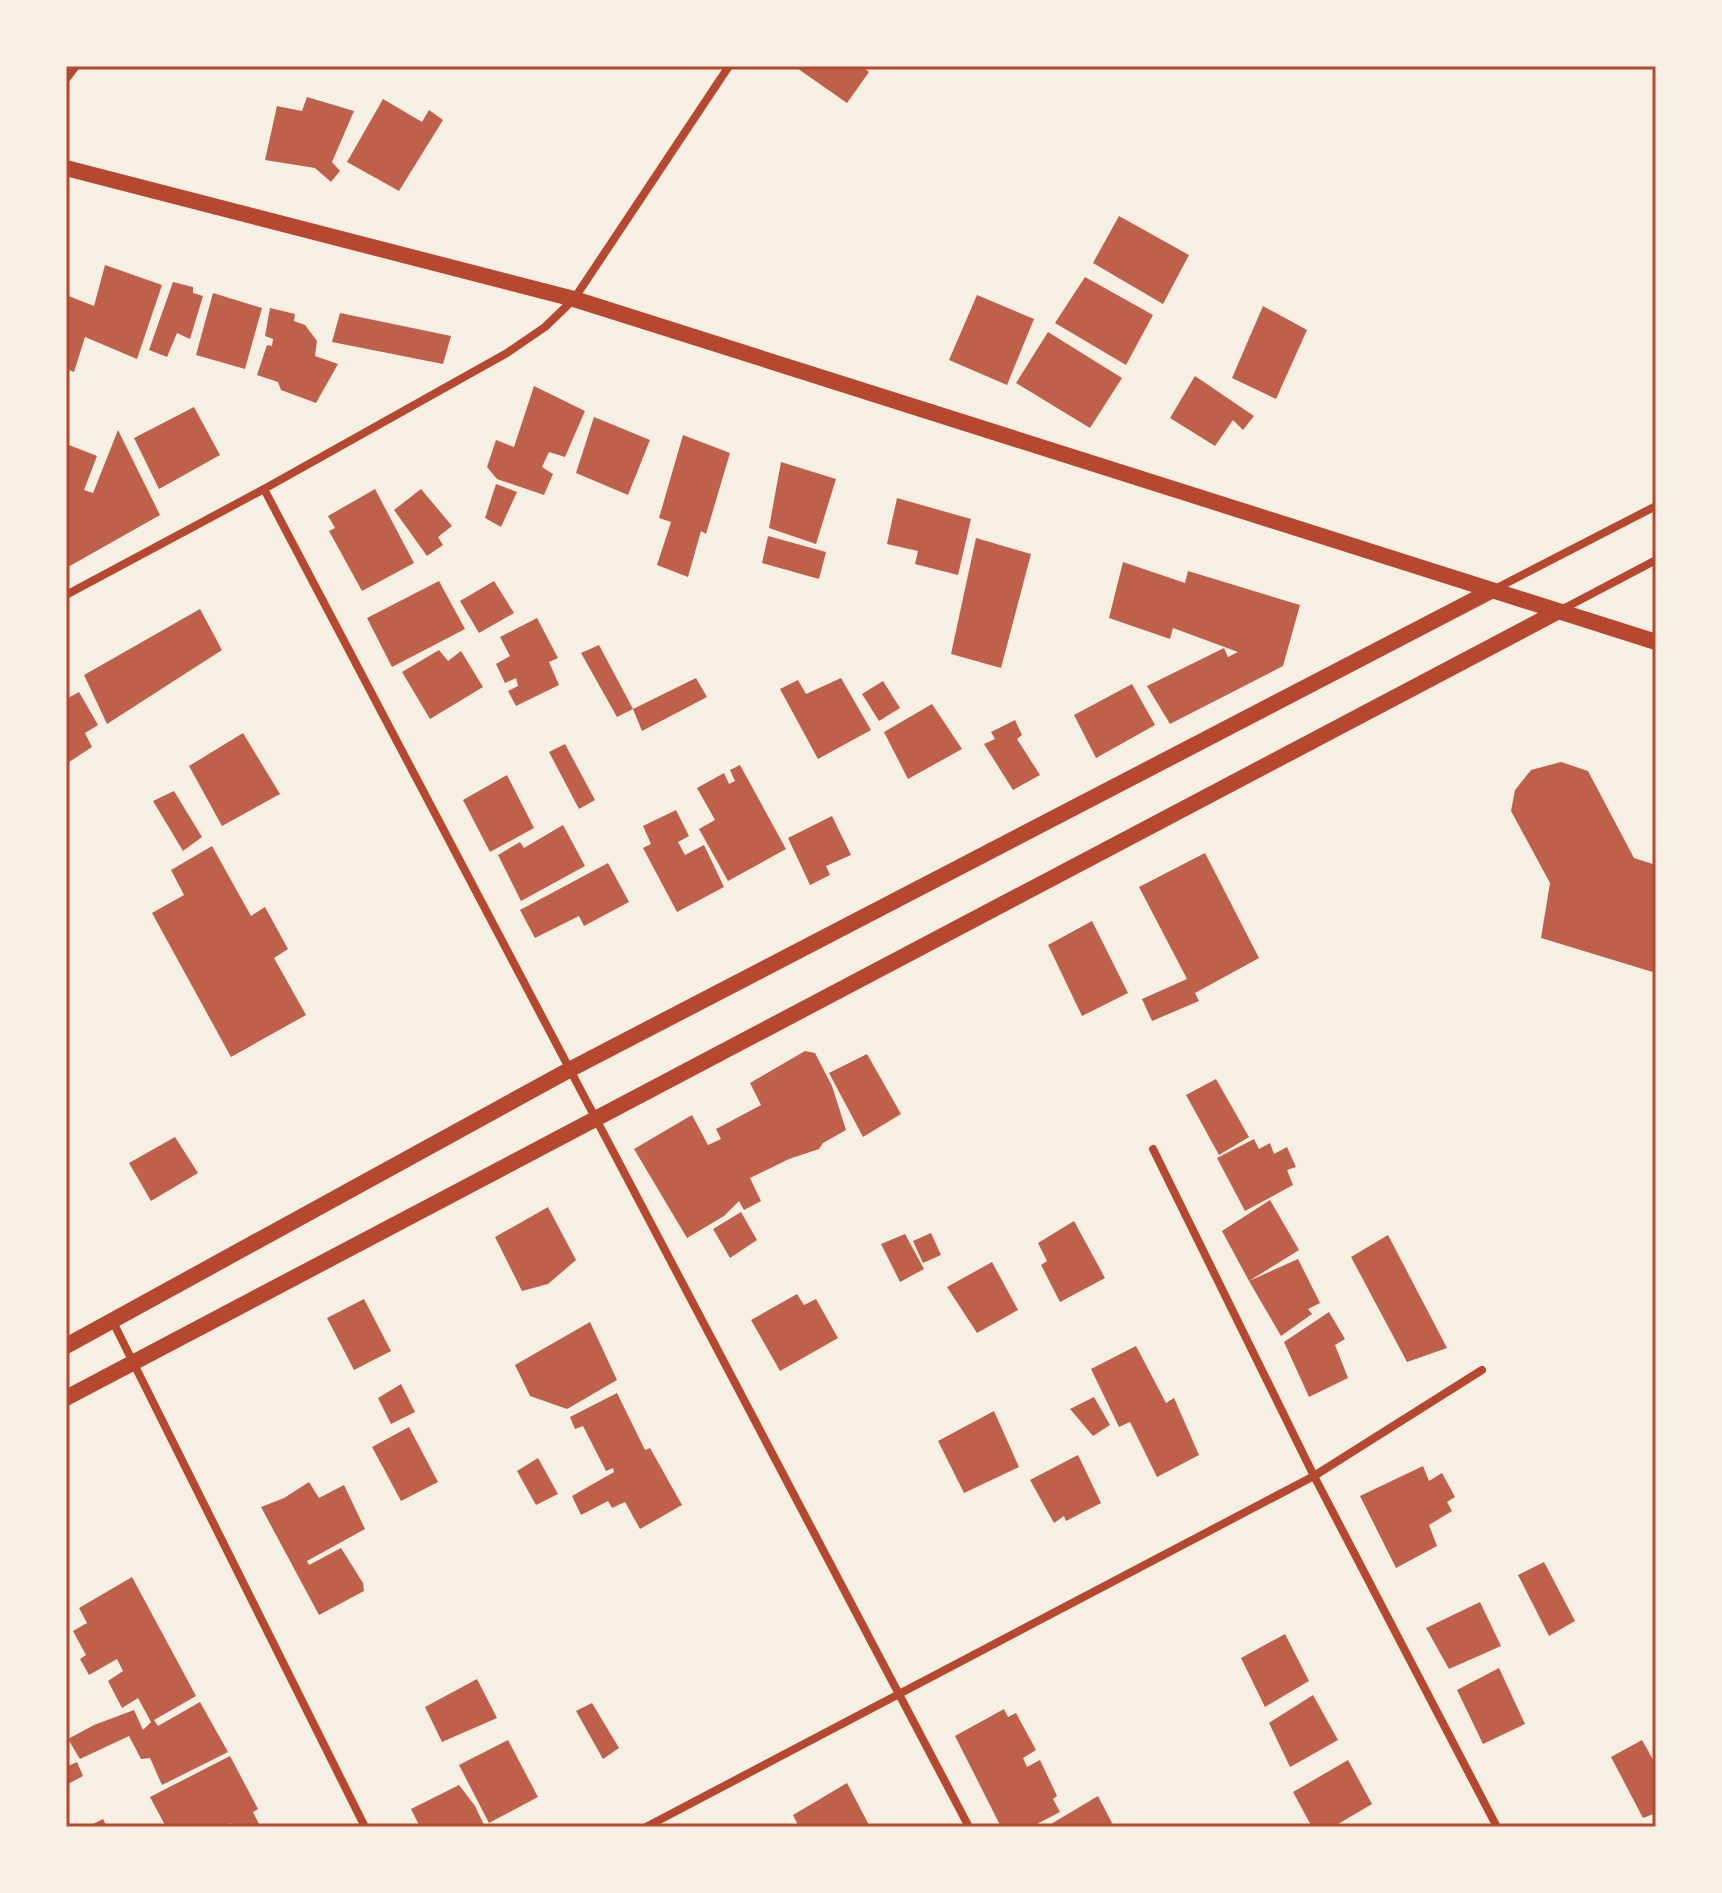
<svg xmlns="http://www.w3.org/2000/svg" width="1722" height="1893" font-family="Cabin,sans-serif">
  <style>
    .building { fill: #bf614a }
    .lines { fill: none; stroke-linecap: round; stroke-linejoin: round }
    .minor { stroke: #b5482f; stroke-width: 8 }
    .secondary { stroke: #b5482f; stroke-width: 16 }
    .neatline { fill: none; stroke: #b5482f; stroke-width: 3 }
  </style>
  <rect width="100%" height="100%" fill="#f6efe4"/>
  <g class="building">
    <path d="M 794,66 L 861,66 L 869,72 L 847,103 Z"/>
    <path d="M 307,97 L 354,111 L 332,162 L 340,171 L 331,182 L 315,168 L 265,160 L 277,106 L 302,111 Z"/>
    <path d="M 383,99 L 422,122 L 429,110 L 443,120 L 399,191 L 347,162 Z"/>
    <path d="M 1119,216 L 1189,255 L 1163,304 L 1093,263 Z"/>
    <path d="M 105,265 L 162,285 L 137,359 L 85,337 L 74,372 L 66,369 L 66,295 L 94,306 Z"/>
    <path d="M 1085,277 L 1153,315 L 1126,365 L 1055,323 Z"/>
    <path d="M 173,282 L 193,287 L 193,293 L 203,296 L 190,339 L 177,333 L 167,357 L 149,350 Z"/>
    <path d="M 213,293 L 262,308 L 245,369 L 196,355 Z"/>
    <path d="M 977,295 L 1034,319 L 1007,385 L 949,360 Z"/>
    <path d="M 1263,306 L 1307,330 L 1276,399 L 1232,378 Z"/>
    <path d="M 270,308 L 295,314 L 294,321 L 305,325 L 317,341 L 315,356 L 338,364 L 316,403 L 281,390 L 278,382 L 257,375 L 267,345 L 272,346 L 273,339 L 265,336 Z"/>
    <path d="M 340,313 L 451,336 L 443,364 L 332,342 Z"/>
    <path d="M 1048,332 L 1122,378 L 1090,428 L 1016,383 Z"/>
    <path d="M 1195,376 L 1254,416 L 1243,430 L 1233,420 L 1215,446 L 1170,418 Z"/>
    <path d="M 534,386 L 585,411 L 565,457 L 549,452 L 542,467 L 553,474 L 544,495 L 497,479 L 487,467 L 496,440 L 514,447 Z"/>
    <path d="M 194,407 L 220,455 L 159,489 L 134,438 Z"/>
    <path d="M 594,417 L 650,440 L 628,495 L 576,473 Z"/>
    <path d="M 118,430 L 160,515 L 68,567 L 66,563 L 66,455 L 69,445 L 97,456 L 84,490 L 93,493 Z"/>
    <path d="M 683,435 L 730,453 L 706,534 L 701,531 L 688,577 L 657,565 L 671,522 L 659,518 Z"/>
    <path d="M 781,462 L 836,479 L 816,544 L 769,528 Z"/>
    <path d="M 496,484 L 517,492 L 501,527 L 485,518 Z"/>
    <path d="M 375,489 L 414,563 L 362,591 L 329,531 L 335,528 L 328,516 Z"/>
    <path d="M 421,489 L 452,526 L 438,537 L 443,545 L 427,556 L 394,510 Z"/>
    <path d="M 897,498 L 971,519 L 958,575 L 915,564 L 918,551 L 887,544 Z"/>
    <path d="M 768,536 L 826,552 L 819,579 L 762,563 Z"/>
    <path d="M 976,538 L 1031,554 L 1001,668 L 951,654 Z"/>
    <path d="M 1123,562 L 1185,583 L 1188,571 L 1300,605 L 1283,666 L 1170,724 L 1147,686 L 1224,648 L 1228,657 L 1238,652 L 1173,628 L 1170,639 L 1109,618 Z"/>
    <path d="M 439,581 L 465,629 L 392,667 L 367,618 Z"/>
    <path d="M 494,581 L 514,613 L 479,633 L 460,601 Z"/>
    <path d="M 200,609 L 222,650 L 107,724 L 84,675 Z"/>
    <path d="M 537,618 L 558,658 L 549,662 L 559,685 L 516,706 L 508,691 L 518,686 L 516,678 L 505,683 L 496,664 L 510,656 L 500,637 Z"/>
    <path d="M 599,645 L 633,709 L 617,717 L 581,653 Z"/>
    <path d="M 439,650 L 448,661 L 461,651 L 483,687 L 430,719 L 402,672 Z"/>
    <path d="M 696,678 L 707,697 L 642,731 L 633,709 Z"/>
    <path d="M 841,678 L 871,730 L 818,759 L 780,689 L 798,680 L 806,694 Z"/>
    <path d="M 883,681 L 900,708 L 879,721 L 862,694 Z"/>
    <path d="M 1132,684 L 1155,725 L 1096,758 L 1074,715 Z"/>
    <path d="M 79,692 L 98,725 L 85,733 L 92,747 L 66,764 L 66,699 Z"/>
    <path d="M 932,704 L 962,749 L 908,779 L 884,732 Z"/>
    <path d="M 1015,720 L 1022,735 L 1017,739 L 1040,775 L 1013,790 L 984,744 L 995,739 L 991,732 Z"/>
    <path d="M 243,733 L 280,794 L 222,826 L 189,766 Z"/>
    <path d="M 565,744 L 595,800 L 579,809 L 549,752 Z"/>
    <path d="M 1561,762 L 1588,771 L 1634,858 L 1656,865 L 1656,973 L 1541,938 L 1550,883 L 1511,811 L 1515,790 L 1531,770 Z"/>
    <path d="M 740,765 L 786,849 L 728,881 L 699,829 L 715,820 L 697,788 L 724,773 L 729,784 L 735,781 L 730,770 Z"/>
    <path d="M 507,775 L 534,828 L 490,852 L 463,800 Z"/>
    <path d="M 174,791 L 202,837 L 183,851 L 153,801 Z"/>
    <path d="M 676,810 L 689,836 L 678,842 L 685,855 L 704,845 L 724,887 L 677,912 L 643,848 L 651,844 L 643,826 Z"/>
    <path d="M 832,816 L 851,855 L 826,866 L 830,875 L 810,885 L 788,838 Z"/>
    <path d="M 563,825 L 585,866 L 521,901 L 498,855 L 520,842 L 524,848 Z"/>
    <path d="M 212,846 L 251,916 L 265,907 L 288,949 L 274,958 L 306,1015 L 231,1057 L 152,913 L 184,895 L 171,870 Z"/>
    <path d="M 1205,853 L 1259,958 L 1195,993 L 1199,1001 L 1152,1021 L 1142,999 L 1187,979 L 1139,887 Z"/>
    <path d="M 608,863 L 629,902 L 584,926 L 579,916 L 535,938 L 520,910 Z"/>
    <path d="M 1092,921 L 1128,993 L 1082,1016 L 1048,945 Z"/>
    <path d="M 805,1051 L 815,1053 L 832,1086 L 846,1130 L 823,1143 L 819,1149 L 789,1159 L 750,1178 L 761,1201 L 744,1210 L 739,1201 L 724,1216 L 687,1238 L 634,1149 L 692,1115 L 708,1145 L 721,1139 L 716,1129 L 761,1105 L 750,1083 Z"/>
    <path d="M 867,1054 L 901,1114 L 863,1137 L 829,1073 Z"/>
    <path d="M 1216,1079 L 1249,1137 L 1219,1155 L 1186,1095 Z"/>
    <path d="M 175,1137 L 198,1173 L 151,1201 L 129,1163 Z"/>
    <path d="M 1254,1139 L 1259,1149 L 1270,1143 L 1274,1154 L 1287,1147 L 1296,1167 L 1287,1170 L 1293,1185 L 1245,1211 L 1217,1158 Z"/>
    <path d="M 1270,1200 L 1299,1250 L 1249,1281 L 1298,1259 L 1320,1303 L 1308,1309 L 1312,1314 L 1281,1336 L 1249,1281 L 1222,1231 Z"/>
    <path d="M 548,1207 L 576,1260 L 548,1284 L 522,1291 L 495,1237 Z"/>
    <path d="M 741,1212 L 757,1240 L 730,1258 L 713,1229 Z"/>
    <path d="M 1074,1221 L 1105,1278 L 1060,1302 L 1041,1265 L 1047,1261 L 1038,1243 Z"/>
    <path d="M 931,1233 L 941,1255 L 923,1263 L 913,1241 Z"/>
    <path d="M 905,1234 L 924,1269 L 900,1282 L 881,1244 Z"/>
    <path d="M 1388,1235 L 1447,1348 L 1407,1362 L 1351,1257 Z"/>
    <path d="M 992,1262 L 1018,1310 L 977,1333 L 947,1287 Z"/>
    <path d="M 797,1294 L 804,1305 L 816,1299 L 838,1338 L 780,1371 L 751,1320 Z"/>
    <path d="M 364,1299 L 391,1351 L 354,1370 L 327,1318 Z"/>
    <path d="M 1329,1312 L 1345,1339 L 1335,1345 L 1348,1378 L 1309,1397 L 1284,1342 Z"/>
    <path d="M 590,1322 L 617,1380 L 567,1409 L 530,1396 L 515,1365 Z"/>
    <path d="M 1136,1346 L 1166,1403 L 1174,1398 L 1199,1455 L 1157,1477 L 1130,1422 L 1119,1427 L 1091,1369 Z"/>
    <path d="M 401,1384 L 415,1412 L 391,1424 L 378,1398 Z"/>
    <path d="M 617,1393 L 645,1450 L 650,1448 L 682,1505 L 640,1529 L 625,1502 L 612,1508 L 608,1501 L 581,1515 L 572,1496 L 614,1472 L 613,1468 L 606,1471 L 583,1426 L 575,1429 L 570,1417 Z"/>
    <path d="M 1094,1397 L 1110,1425 L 1093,1436 L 1070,1409 Z"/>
    <path d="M 994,1411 L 1019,1467 L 964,1493 L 938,1441 Z"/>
    <path d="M 409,1427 L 438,1482 L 401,1501 L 372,1447 Z"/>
    <path d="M 1078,1455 L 1101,1503 L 1066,1521 L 1064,1516 L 1054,1523 L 1030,1480 Z"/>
    <path d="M 538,1458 L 558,1494 L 536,1505 L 517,1471 Z"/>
    <path d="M 1423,1466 L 1429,1481 L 1442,1473 L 1455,1497 L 1447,1502 L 1452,1511 L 1429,1525 L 1437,1546 L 1396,1568 L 1360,1496 Z"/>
    <path d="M 309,1482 L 319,1498 L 344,1485 L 365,1529 L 307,1561 L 309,1565 L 341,1548 L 363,1583 L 364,1591 L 319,1615 L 261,1507 L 284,1498 Z"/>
    <path d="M 1544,1562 L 1575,1621 L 1549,1636 L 1518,1575 Z"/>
    <path d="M 132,1577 L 196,1696 L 154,1720 L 158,1726 L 200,1702 L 228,1752 L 162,1785 L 150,1758 L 141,1759 L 129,1736 L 80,1759 L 68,1739 L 94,1725 L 134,1710 L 143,1730 L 151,1722 L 138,1698 L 122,1708 L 108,1681 L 123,1671 L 117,1659 L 89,1675 L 80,1659 L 86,1655 L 73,1631 L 87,1623 L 79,1608 Z"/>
    <path d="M 1480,1602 L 1501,1646 L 1449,1669 L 1426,1628 Z"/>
    <path d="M 1285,1634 L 1309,1681 L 1265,1707 L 1241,1658 Z"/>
    <path d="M 1499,1668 L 1525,1724 L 1483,1744 L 1457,1690 Z"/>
    <path d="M 477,1679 L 497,1718 L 442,1742 L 425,1707 Z"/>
    <path d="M 1313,1695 L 1338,1740 L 1290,1767 L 1269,1723 Z"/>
    <path d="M 592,1703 L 619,1748 L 603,1759 L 576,1711 Z"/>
    <path d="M 1004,1709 L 1008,1717 L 1016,1713 L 1036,1750 L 1023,1758 L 1027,1767 L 1040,1760 L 1057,1796 L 1053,1799 L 1060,1812 L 1031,1827 L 1001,1827 L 955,1736 Z"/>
    <path d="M 508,1740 L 538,1797 L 489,1823 L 459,1765 Z"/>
    <path d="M 1642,1740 L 1656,1765 L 1656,1813 L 1643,1818 L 1611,1757 Z"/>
    <path d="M 230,1756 L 258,1809 L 253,1812 L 259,1824 L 254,1827 L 233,1827 L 231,1823 L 224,1827 L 166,1827 L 150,1797 Z"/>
    <path d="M 1348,1760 L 1372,1804 L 1333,1827 L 1312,1827 L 1293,1792 Z"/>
    <path d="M 77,1762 L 83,1776 L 66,1785 L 66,1767 Z"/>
    <path d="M 847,1783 L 870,1827 L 799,1827 L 793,1815 Z"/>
    <path d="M 459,1785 L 475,1806 L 485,1827 L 420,1827 L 411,1809 Z"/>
    <path d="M 1098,1796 L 1112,1823 L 1107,1827 L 1046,1827 Z"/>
    <path d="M 103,1819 L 107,1827 L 87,1827 Z"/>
  </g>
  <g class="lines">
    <g class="minor">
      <path d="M 66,79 L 76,66"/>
      <path d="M 264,489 L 969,1827"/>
      <path d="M 1493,590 L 1656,506"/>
      <path d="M 66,595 L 264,489 L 507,353 L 545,327 L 574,299 L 729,66"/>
      <path d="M 1561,610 L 1656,560"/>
      <path d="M 1153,1149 L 1314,1476 L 1497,1827"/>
      <path d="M 113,1322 L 365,1827"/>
      <path d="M 646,1827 L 1314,1476 L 1482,1370"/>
    </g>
    <g class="secondary">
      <path d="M 66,168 L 574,299 L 1656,642"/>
      <path d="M 66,1346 L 569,1070 L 1491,591"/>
      <path d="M 66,1398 L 1557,612"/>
    </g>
  </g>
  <rect width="1722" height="1893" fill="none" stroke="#f6efe4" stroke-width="136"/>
  <rect x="68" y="68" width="1586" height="1757" class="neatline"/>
</svg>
